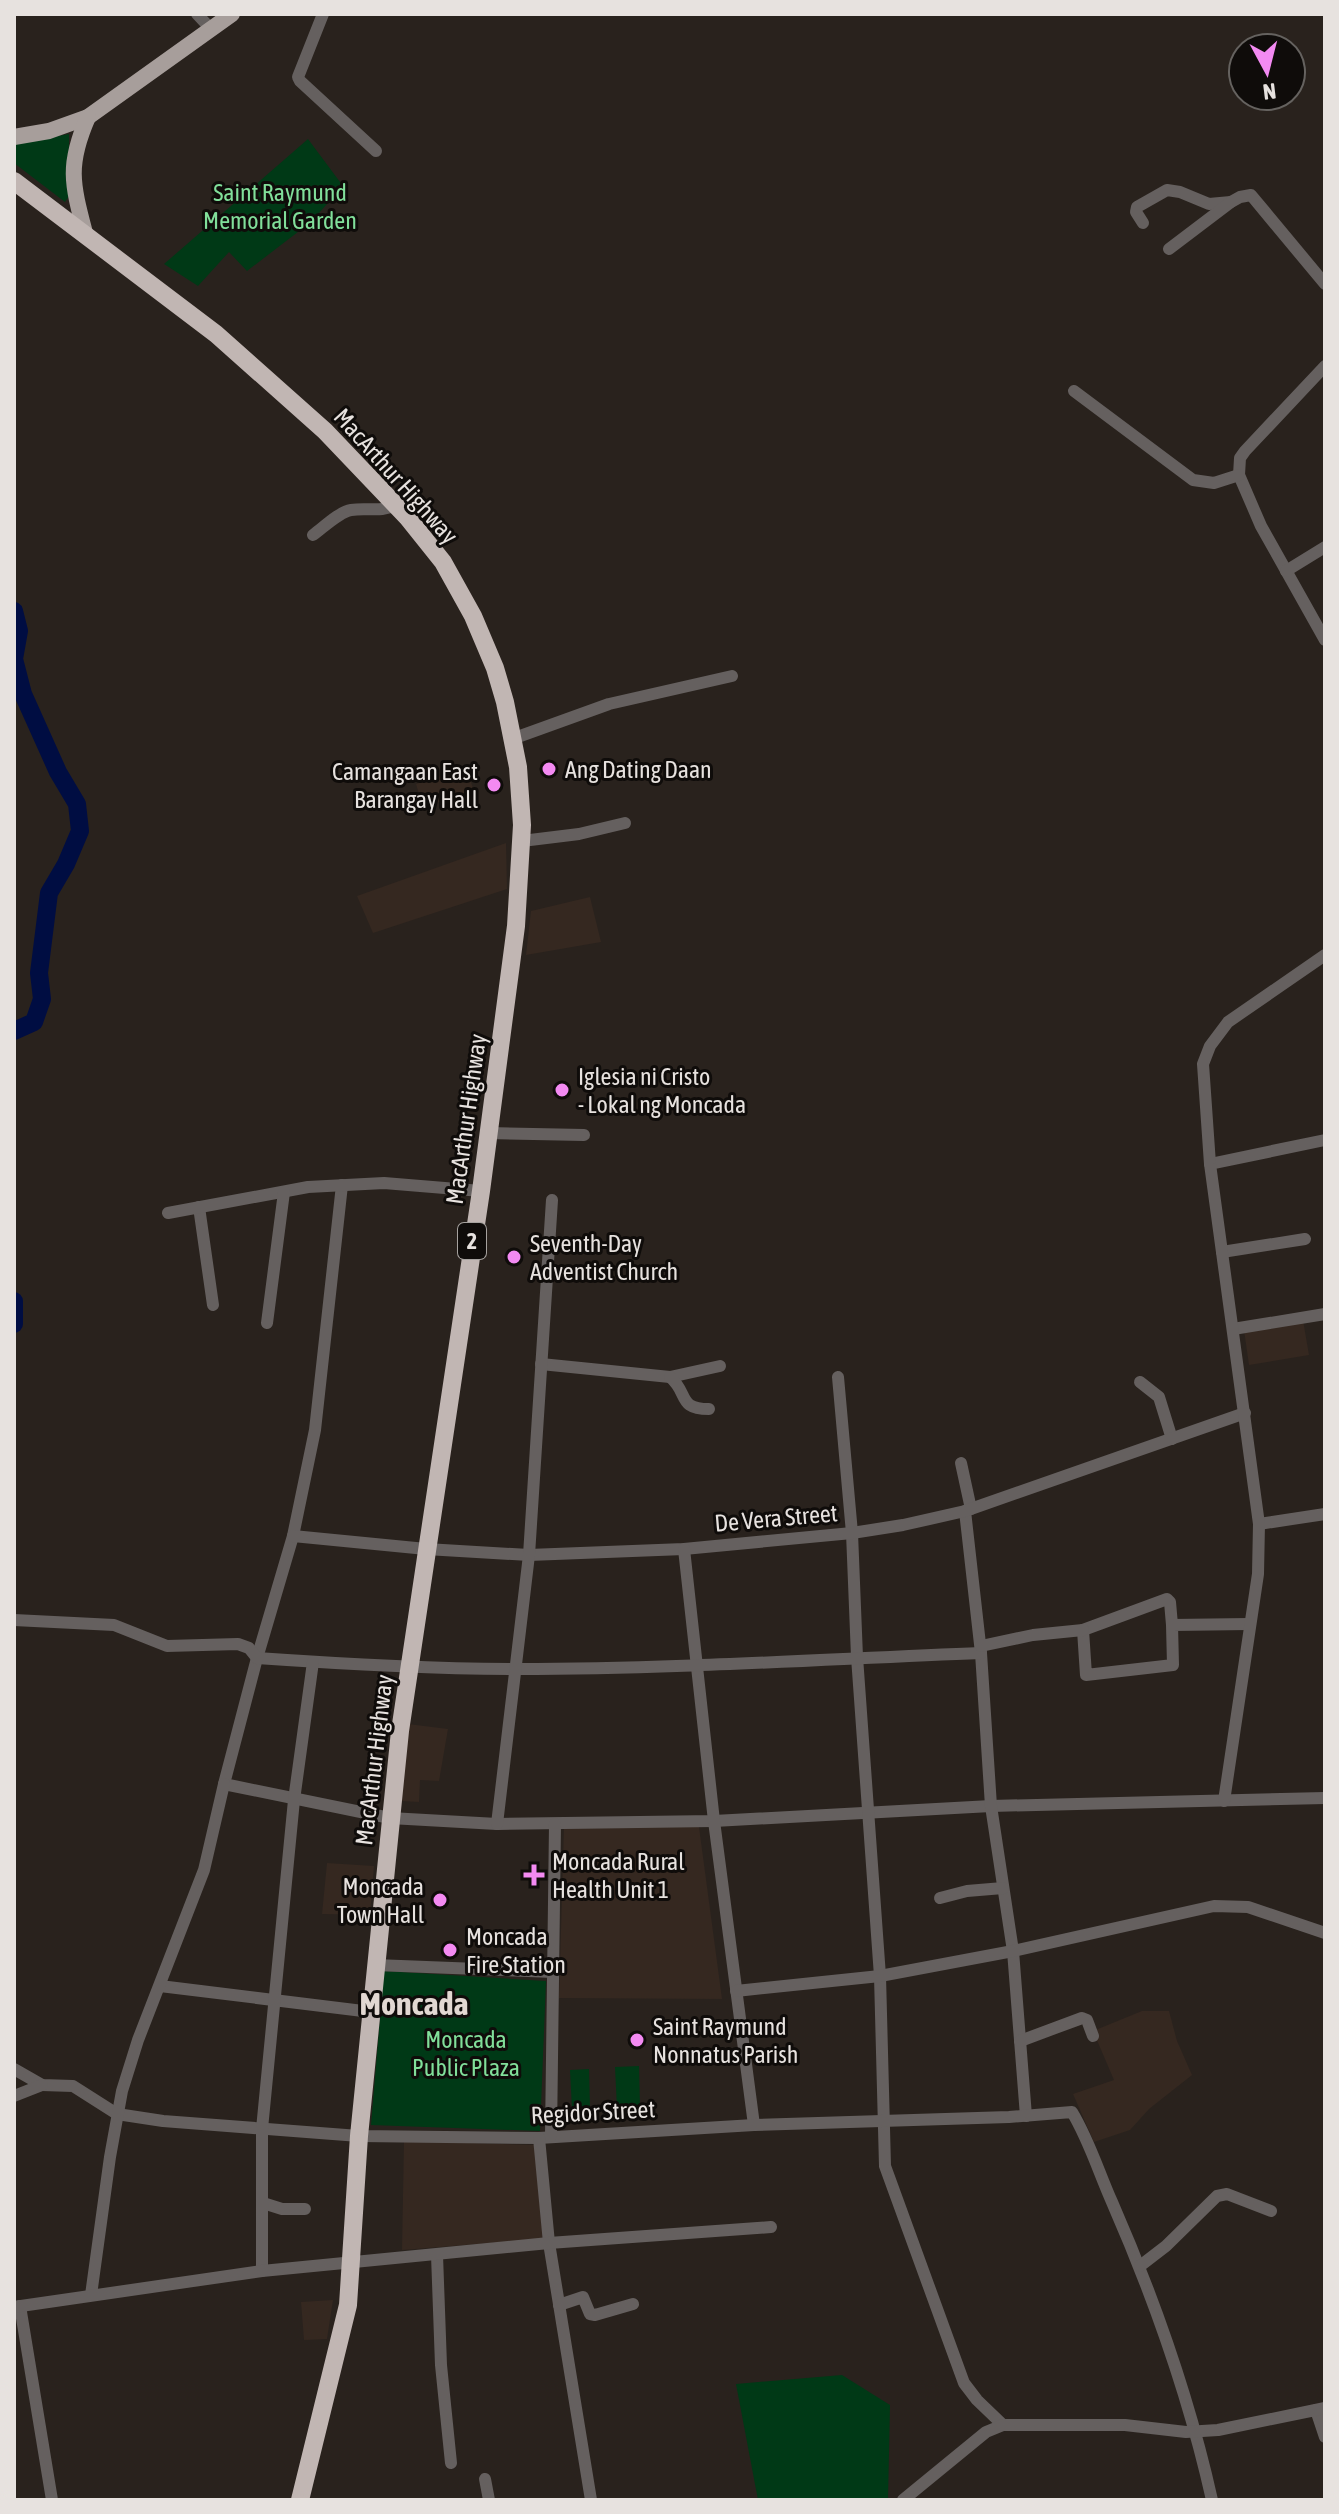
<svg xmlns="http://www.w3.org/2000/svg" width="1339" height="2514" font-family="'Asap Condensed',sans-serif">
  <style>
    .built { fill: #352820 }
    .green { fill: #003916 }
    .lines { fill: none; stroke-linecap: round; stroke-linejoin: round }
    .river { stroke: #000d42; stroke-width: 18 }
    .minor { stroke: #65605f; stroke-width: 12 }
    .major { stroke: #a79e9b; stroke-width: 16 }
    .highway { stroke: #c1b6b3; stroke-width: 18 }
    .poi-dot { fill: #f38af2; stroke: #0f0c0a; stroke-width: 3 }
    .labels { text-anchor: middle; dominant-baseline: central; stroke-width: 6; stroke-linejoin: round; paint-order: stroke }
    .shield { fill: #0f0c0a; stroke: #a6a29f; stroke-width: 2 }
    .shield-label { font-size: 22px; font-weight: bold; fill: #e7e2df }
    .park-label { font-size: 24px; fill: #81df9a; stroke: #0f0c0a }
    .street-label { font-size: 24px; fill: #e7e2df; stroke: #0f0c0a }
    .poi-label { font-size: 24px; fill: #e7e2df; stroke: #0f0c0a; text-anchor: start }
    .district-label { font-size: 32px; font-weight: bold; fill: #e2d8d2; stroke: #0f0c0a }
  </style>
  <rect width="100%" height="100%" fill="#29221d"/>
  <g class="built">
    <path d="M 466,768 L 474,791 L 423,807 L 416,784 Z"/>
    <path d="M 506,843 L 507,889 L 373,933 L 357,896 Z"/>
    <path d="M 590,897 L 601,942 L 526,955 L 531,911 Z"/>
    <path d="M 1303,1320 L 1309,1355 L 1249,1365 L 1244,1330 Z"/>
    <path d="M 408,1724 L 448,1729 L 439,1781 L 420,1780 L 419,1802 L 401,1801 Z"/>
    <path d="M 564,1827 L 699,1827 L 722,1999 L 559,1998 Z"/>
    <path d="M 327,1863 L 374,1866 L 370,1915 L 322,1914 Z"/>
    <path d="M 1142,2011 L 1169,2011 L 1177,2041 L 1192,2075 L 1149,2109 L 1130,2130 L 1094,2142 L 1073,2094 L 1114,2080 L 1093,2031 Z"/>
    <path d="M 404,2141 L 535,2145 L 543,2239 L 402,2250 Z"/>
    <path d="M 333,2300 L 327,2339 L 304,2340 L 301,2302 Z"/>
  </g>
  <g class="green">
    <path d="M 69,134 L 69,196 L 65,202 L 14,163 L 14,144 Z"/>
    <path d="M 308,139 L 343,186 L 311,222 L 247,271 L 229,252 L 198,286 L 164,264 Z"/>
    <path d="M 384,1971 L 546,1981 L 540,2131 L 371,2125 Z"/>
    <path d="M 639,2066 L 640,2107 L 617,2108 L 615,2067 Z"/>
    <path d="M 589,2069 L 590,2108 L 572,2109 L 570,2070 Z"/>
    <path d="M 842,2375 L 890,2405 L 888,2500 L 758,2500 L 736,2384 Z"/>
  </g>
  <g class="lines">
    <g class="river">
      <path d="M 14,611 L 19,631 L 14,659 L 23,694 L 58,772 L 77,804 L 80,831 L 66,864 L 49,893 L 39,973 L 42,999 L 34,1022 L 14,1031"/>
      <path d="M 14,1301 L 14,1324"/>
    </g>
    <g class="minor">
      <path d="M 197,14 L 211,29"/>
      <path d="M 323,14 L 298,77 L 300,81 L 376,151"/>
      <path d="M 1143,223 L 1136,212 L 1137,207 L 1167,190 L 1180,192 L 1209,204 L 1231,202"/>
      <path d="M 1169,249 L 1231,202 L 1240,197 L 1251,195 L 1325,284"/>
      <path d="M 1325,366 L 1245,451 L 1240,458 L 1239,475 L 1261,526 L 1325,640"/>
      <path d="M 1074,391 L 1193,480 L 1214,483 L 1239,475"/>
      <path d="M 313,535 C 324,527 339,512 351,510 C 368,507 380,513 396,505"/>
      <path d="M 1286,571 L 1325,547"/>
      <path d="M 512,739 L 609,704 L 732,676"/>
      <path d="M 522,841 L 579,834 L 625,823"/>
      <path d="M 488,1133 L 584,1135"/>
      <path d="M 1210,1164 L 1325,1140"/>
      <path d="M 342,1185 L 315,1430 L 293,1536 L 257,1658 L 224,1784 L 390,1818 L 497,1824 L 714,1821 L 991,1806 L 1325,1798"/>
      <path d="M 199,1207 L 213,1305"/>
      <path d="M 168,1213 L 308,1187 L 384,1183 L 481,1191"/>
      <path d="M 1222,1252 L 1305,1239"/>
      <path d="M 267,1323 L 284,1192"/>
      <path d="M 1233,1329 L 1325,1314"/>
      <path d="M 541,1364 L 670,1377 L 720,1366"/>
      <path d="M 670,1377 C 689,1393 677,1409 709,1409"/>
      <path d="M 838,1377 L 852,1533 L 857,1657 L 880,1976 L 885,2166 L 964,2383 L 977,2400 L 1003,2425"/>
      <path d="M 1140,1382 L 1159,1397 L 1172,1439"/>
      <path d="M 961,1463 L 971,1509"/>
      <path d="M 965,1511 L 981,1653 L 991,1806 L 1013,1951 L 1026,2116"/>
      <path d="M 1259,1524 L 1325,1514"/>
      <path d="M 293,1536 L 426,1549 L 529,1555 L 684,1549 L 852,1533 L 903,1525 L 965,1511 L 1245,1413"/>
      <path d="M 684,1549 L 714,1821 L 754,2125"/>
      <path d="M 14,1620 L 114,1625 L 167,1646 L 238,1644 L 249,1648 L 257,1658 C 343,1664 431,1669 518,1669 C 673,1669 827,1659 981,1653"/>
      <path d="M 1172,1625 L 1170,1602 L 1167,1599 L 1083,1630 L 1086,1675 L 1173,1665 L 1172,1625 L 1249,1624"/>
      <path d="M 981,1646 L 1033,1635 L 1083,1630"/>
      <path d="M 1224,1801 L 1258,1574 L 1259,1524 L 1210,1164 L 1203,1064 L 1210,1046 L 1228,1022 L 1325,955"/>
      <path d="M 497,1824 L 529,1555 L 552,1200"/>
      <path d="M 940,1898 L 967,1891 L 1003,1888"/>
      <path d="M 375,1965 L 554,1972"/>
      <path d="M 160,1986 L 371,2012"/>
      <path d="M 736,1991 L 880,1976 L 1013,1951 L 1214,1906 L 1248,1907 L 1325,1933"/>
      <path d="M 1020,2041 L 1082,2018 L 1087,2020 L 1093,2036"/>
      <path d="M 14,2069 L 42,2085 L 73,2086 L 117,2114 L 163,2121 L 359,2136 L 539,2138 L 754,2125 L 1009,2117 L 1072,2112 C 1089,2140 1099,2173 1112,2202 C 1154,2298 1189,2397 1212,2500"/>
      <path d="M 14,2096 L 42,2085"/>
      <path d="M 551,2136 L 555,1824"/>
      <path d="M 539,2138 L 549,2243 L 591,2500"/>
      <path d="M 263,2203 L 282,2209 L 305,2209"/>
      <path d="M 437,2255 L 441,2365 L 451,2463"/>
      <path d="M 1140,2266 L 1166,2246 L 1217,2196 L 1227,2194 L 1271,2211"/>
      <path d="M 262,2271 L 262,2129 L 294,1800 L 313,1662"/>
      <path d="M 91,2295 L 110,2157 L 122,2091 L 138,2040 L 204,1870 L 224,1784"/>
      <path d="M 559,2305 L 583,2297 L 590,2314 L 595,2315 L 633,2304"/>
      <path d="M 20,2306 L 52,2500"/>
      <path d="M 14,2307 L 262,2271 L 549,2243 L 771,2227"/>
      <path d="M 1316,2410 L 1325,2437"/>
      <path d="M 485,2479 L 489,2500"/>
      <path d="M 903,2500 L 986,2432 L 1003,2425 L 1125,2425 L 1186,2432 L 1218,2430 L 1325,2408"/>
    </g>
    <g class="major">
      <path d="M 14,137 L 49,131 L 88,117 L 232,14"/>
      <path d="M 85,233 C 72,183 67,165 88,117"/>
    </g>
    <path class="highway" d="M 14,181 L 216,334 L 325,431 L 407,517 L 443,562 L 473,616 L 495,668 L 505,702 L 518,767 L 522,825 L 516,926 L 481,1191 L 400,1731 L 359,2136 L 348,2305 L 300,2500"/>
  </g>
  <g class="poi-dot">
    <circle cx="549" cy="769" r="8"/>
    <circle cx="494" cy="785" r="8"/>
    <circle cx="562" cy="1090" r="8"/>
    <circle cx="514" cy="1257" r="8"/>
    <path d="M530 1863h8v8h8v8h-8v8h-8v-8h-8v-8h8z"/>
    <circle cx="440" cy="1900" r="8"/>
    <circle cx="450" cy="1950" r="8"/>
    <circle cx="637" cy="2040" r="8"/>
  </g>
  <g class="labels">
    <rect class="shield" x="458" y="1223" width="28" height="36" rx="6"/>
    <g class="shield-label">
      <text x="472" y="1241">2</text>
    </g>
    <g class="park-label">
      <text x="280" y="192">Saint Raymund<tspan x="280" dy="28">Memorial Garden</tspan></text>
      <text x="466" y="2039">Moncada<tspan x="466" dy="28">Public Plaza</tspan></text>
    </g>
    <g class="street-label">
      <text transform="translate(396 476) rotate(48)">MacArthur Highway</text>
      <text transform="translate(466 1119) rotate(-82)">MacArthur Highway</text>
      <text transform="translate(776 1518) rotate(-5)">De Vera Street</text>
      <text transform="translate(374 1760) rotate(-83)">MacArthur Highway</text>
      <text transform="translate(593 2112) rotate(-3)">Regidor Street</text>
    </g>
    <g class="poi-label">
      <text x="565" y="769">Ang Dating Daan</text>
      <text x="478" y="771" text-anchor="end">Camangaan East<tspan x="478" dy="28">Barangay Hall</tspan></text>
      <text x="578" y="1076">Iglesia ni Cristo<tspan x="578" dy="28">- Lokal ng Moncada</tspan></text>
      <text x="530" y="1243">Seventh-Day<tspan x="530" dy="28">Adventist Church</tspan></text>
      <text x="552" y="1861">Moncada Rural<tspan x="552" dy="28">Health Unit 1</tspan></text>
      <text x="424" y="1886" text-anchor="end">Moncada<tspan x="424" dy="28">Town Hall</tspan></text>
      <text x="466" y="1936">Moncada<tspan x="466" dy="28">Fire Station</tspan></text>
      <text x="653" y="2026">Saint Raymund<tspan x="653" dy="28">Nonnatus Parish</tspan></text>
    </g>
    <g class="district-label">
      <text x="414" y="2003">Moncada</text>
    </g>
  </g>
  <rect width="1339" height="2514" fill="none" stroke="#e7e2df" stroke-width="32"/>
  <g transform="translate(1267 72) rotate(173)"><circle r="38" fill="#0f0c0a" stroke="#65625f" stroke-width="2"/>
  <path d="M0-6L14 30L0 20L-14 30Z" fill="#f38af2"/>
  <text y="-12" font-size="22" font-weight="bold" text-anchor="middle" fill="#e7e2df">N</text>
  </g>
</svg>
